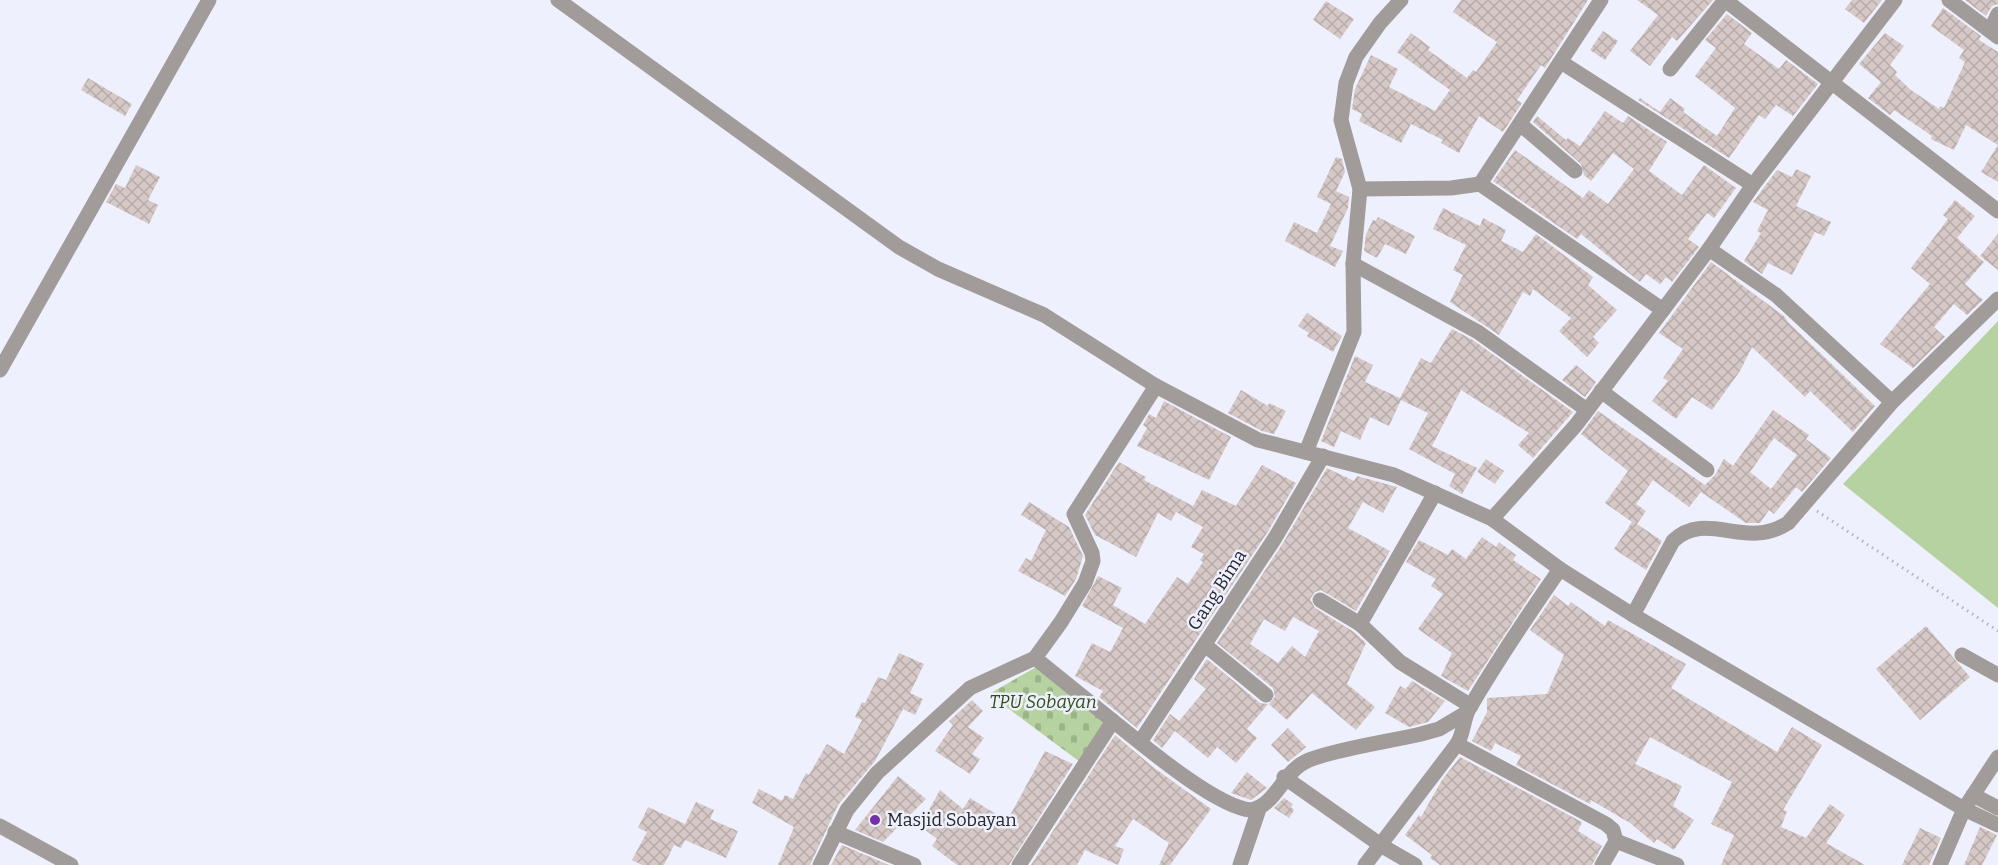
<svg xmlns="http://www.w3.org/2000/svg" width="1998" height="865" font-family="Bitter,serif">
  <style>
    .grass { fill: #b6d2a0 }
    .cemetery { fill: url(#cemetery-stones) }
    .building { fill: url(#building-cross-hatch); fill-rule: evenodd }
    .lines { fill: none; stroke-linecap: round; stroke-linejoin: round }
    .path { stroke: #b1b4bd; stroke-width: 3; stroke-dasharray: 1.5 4.5; stroke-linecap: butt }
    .minor { stroke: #a19b9a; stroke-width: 15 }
    .poi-dot { fill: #7430a5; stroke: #eef1fd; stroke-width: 2 }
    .labels { text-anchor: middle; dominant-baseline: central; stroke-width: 5; stroke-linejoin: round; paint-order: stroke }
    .street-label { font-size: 18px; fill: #26272b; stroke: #eef1fd }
    .park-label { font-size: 18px; font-style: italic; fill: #334d18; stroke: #eef1fd }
    .poi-label { font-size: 18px; fill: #26272b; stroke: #eef1fd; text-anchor: start }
  </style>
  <defs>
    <pattern id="cemetery-stones" width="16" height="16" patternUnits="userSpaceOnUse" patternTransform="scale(1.5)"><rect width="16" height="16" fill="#b6d2a0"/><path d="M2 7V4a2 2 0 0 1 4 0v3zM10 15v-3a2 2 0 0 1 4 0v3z" fill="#9cb48a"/></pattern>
    <pattern id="building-cross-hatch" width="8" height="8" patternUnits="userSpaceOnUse" patternTransform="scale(1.5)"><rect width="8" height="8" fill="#d5c8c6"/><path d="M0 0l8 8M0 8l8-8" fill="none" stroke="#b7acaa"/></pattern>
  </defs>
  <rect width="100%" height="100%" fill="#eef1fd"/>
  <path class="grass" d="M 1998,321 L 1998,608 L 1843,484 Z"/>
  <path class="cemetery" d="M 1038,666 L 1108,722 L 1084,765 L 989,694 Z"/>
  <g class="building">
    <path d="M 1461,0 L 1588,0 L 1545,68 L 1541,65 L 1517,100 L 1522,103 L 1503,132 L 1479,116 L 1459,153 L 1441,143 L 1443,140 L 1411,124 L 1401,143 L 1359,121 L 1362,114 L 1352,109 L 1355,89 L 1371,55 L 1398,69 L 1389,87 L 1435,111 L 1450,90 L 1397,52 L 1411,33 L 1430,47 L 1428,50 L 1467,78 L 1473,70 L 1476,72 L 1497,42 L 1453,12 Z"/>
    <path d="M 1637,0 L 1713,0 L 1677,41 L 1672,37 L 1650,66 L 1630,51 L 1658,15 Z"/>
    <path d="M 1852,0 L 1882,0 L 1864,23 L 1845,9 Z"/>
    <path d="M 1965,0 L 1998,0 L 1998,4 L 1992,6 L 1986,16 Z"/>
    <path d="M 1326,1 L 1354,19 L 1340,39 L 1313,20 Z"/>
    <path d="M 1943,8 L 1981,36 L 1979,40 L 1998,52 L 1998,182 L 1981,172 L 1998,145 L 1966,125 L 1954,150 L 1931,139 L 1932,136 L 1894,110 L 1890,115 L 1868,98 L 1881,82 L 1859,64 L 1885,33 L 1904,46 L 1890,65 L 1897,72 L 1895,75 L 1911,90 L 1939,109 L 1940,106 L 1944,108 L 1965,62 L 1959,58 L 1964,50 L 1931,26 Z"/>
    <path d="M 1727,14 L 1752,33 L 1744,44 L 1779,69 L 1786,60 L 1818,84 L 1793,116 L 1776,105 L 1765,119 L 1759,115 L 1729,158 L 1638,100 L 1640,98 L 1660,112 L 1670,98 L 1685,109 L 1683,112 L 1717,136 L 1735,108 L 1695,76 L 1716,48 L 1705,40 Z"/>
    <path d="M 1603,31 L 1618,41 L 1605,60 L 1590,50 Z"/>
    <path d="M 88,78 L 132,104 L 125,116 L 81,90 Z"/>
    <path d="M 1605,111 L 1623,123 L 1628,116 L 1667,142 L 1649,171 L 1682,195 L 1704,165 L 1736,188 L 1714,218 L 1707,213 L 1688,239 L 1699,247 L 1672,282 L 1666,277 L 1660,284 L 1646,274 L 1640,282 L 1581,234 L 1577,239 L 1493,181 L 1515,150 L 1583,198 L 1589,190 L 1608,204 L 1634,169 L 1613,153 L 1591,181 L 1584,175 L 1581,164 L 1533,122 L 1537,116 L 1566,140 L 1568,138 L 1580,146 Z"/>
    <path d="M 1336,157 L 1342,159 L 1345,172 L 1336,191 L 1349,197 L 1348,208 L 1330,246 L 1343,251 L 1335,267 L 1285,241 L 1294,222 L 1317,233 L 1331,204 L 1317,197 Z"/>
    <path d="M 136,165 L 160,177 L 148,200 L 158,205 L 149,224 L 106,202 L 116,184 L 125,188 Z"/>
    <path d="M 1796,169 L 1811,176 L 1796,206 L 1831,222 L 1824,236 L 1815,232 L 1792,275 L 1768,263 L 1762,274 L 1744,261 L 1761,233 L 1757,231 L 1768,210 L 1753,202 L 1777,170 L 1792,177 Z"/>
    <path d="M 1955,200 L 1975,216 L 1957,238 L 1984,262 L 1965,284 L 1983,300 L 1967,315 L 1954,304 L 1934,327 L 1945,337 L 1913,368 L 1880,344 L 1930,284 L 1911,268 L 1948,219 L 1943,215 Z"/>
    <path d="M 1443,208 L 1480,226 L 1483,218 L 1506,230 L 1501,241 L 1523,252 L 1536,234 L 1593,277 L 1588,285 L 1617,310 L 1593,337 L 1599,343 L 1587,357 L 1559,331 L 1571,318 L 1533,289 L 1530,296 L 1523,292 L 1499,335 L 1450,302 L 1463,275 L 1453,270 L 1466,245 L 1433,229 Z"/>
    <path d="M 1378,217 L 1415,236 L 1406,254 L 1385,244 L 1377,258 L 1364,251 L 1366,234 L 1373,220 L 1376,221 Z"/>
    <path d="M 1998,234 L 1998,270 L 1980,256 Z"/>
    <path d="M 1711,262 L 1785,317 L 1788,322 L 1875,406 L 1853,432 L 1810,391 L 1805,397 L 1752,347 L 1740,371 L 1712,410 L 1692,397 L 1676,419 L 1652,401 L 1668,381 L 1663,378 L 1683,349 L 1659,333 Z"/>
    <path d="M 1307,313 L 1342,336 L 1333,352 L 1307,336 L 1309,333 L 1298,326 Z"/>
    <path d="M 1452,329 L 1473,340 L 1573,412 L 1533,458 L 1518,445 L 1529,433 L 1461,390 L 1432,446 L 1477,468 L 1462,494 L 1449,486 L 1455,474 L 1409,449 L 1428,413 L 1401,400 L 1389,426 L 1370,417 L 1360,440 L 1341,431 L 1334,447 L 1321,441 L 1355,356 L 1373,365 L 1365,382 L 1400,398 L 1421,358 L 1431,363 Z"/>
    <path d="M 1576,365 L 1596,382 L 1585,397 L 1562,380 Z"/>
    <path d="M 1241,390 L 1268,406 L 1269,403 L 1286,411 L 1274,434 L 1262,431 L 1228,413 Z"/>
    <path d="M 1164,401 L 1231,437 L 1209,480 L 1137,446 L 1147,428 L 1143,425 L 1149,414 L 1156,418 Z"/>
    <path d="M 1773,410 L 1809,435 L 1806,439 L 1831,458 L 1802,492 L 1796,487 L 1774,514 L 1769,510 L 1760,523 L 1746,523 L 1701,492 L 1689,507 L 1653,480 L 1636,504 L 1646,511 L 1637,524 L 1662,541 L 1646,570 L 1614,549 L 1632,522 L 1605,503 L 1628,471 L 1581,434 L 1598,411 L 1705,485 L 1715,475 L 1724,459 L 1733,466 ZM 1774,438 L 1797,455 L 1771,489 L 1750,472 Z"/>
    <path d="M 1486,459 L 1504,471 L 1495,484 L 1477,472 Z"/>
    <path d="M 1119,462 L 1146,477 L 1144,480 L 1193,506 L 1202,490 L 1236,506 L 1262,465 L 1296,483 L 1267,533 L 1137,728 L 1099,697 L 1103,691 L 1075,676 L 1092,643 L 1110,652 L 1123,628 L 1082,606 L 1098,576 L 1122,588 L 1113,605 L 1145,624 L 1177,577 L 1188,584 L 1203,562 L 1200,560 L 1204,554 L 1191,547 L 1203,527 L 1176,512 L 1171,521 L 1158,513 L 1136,557 L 1095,535 L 1085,515 Z"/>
    <path d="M 1327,468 L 1354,481 L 1357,476 L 1397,487 L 1383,513 L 1363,502 L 1348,528 L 1390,551 L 1356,611 L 1321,590 L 1315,592 L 1310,599 L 1315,608 L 1354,632 L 1366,643 L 1347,684 L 1375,707 L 1356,730 L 1312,693 L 1287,720 L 1269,704 L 1275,697 L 1273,688 L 1217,643 L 1283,543 ZM 1293,617 L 1319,631 L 1305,657 L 1292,646 L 1278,663 L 1250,644 L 1264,619 L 1285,631 Z"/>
    <path d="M 1029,502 L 1069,527 L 1083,556 L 1076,579 L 1065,596 L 1018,571 L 1026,558 L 1031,561 L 1046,530 L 1021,515 Z"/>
    <path d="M 1482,537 L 1496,547 L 1499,542 L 1516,555 L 1513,560 L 1541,579 L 1468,691 L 1441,676 L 1452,653 L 1418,629 L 1443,594 L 1431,586 L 1436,579 L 1406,562 L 1419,540 L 1448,555 L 1452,549 L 1466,559 Z"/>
    <path d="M 1554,595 L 1568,606 L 1571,602 L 1605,626 L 1608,620 L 1686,664 L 1671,688 L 1777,752 L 1792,727 L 1822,745 L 1783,810 L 1787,811 L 1781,827 L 1806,838 L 1830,804 L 1845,815 L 1826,843 L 1865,865 L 1721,865 L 1734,835 L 1711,824 L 1732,782 L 1650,737 L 1635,764 L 1682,786 L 1673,806 L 1694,820 L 1674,850 L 1657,839 L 1654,843 L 1630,823 L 1591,800 L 1590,804 L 1516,765 L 1521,756 L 1495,743 L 1491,751 L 1472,741 L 1487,712 L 1487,698 L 1547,694 L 1564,655 L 1530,630 Z"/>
    <path d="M 1926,626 L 1970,677 L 1920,720 L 1876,669 Z"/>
    <path d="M 899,653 L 924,664 L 910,693 L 923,699 L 915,715 L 903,709 L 875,761 L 838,805 L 810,865 L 778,865 L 794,827 L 752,803 L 759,789 L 782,801 L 785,795 L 793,799 L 806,773 L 809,775 L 827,744 L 844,754 L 862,720 L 855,717 L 862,702 L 865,703 L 878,677 L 886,680 Z"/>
    <path d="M 1207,659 L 1260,703 L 1268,704 L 1247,729 L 1257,738 L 1236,763 L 1217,747 L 1208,758 L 1175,731 L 1162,748 L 1153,740 L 1170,714 L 1179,721 L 1206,689 L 1194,679 Z"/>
    <path d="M 1412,681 L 1445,701 L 1428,722 L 1409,727 L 1385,713 L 1400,686 L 1406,689 Z"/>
    <path d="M 972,700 L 983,711 L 968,727 L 984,738 L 972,754 L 980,759 L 970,774 L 935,751 L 953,725 L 949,721 Z"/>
    <path d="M 1288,728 L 1306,747 L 1288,762 L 1271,745 Z"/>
    <path d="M 1115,735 L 1153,767 L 1211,809 L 1170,865 L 1159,865 L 1169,843 L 1133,819 L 1115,846 L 1124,849 L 1118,865 L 1085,850 L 1077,865 L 1031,865 Z"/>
    <path d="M 1045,751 L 1073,764 L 1009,865 L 957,865 L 932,846 L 937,839 L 920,826 L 940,790 L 963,809 L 970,798 L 1007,821 Z"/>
    <path d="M 1460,757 L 1582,822 L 1578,831 L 1602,846 L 1592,865 L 1440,865 L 1430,858 L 1432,855 L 1405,835 L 1419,815 L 1421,817 L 1442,780 Z"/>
    <path d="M 1247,772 L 1267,788 L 1251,800 L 1231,793 Z"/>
    <path d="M 898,776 L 926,799 L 883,842 L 855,830 Z"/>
    <path d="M 1284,798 L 1293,804 L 1291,807 L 1294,810 L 1289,818 L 1274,808 Z"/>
    <path d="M 696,802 L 714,810 L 710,819 L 738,831 L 726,858 L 685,840 L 681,848 L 674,845 L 664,865 L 642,865 L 632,860 L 647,832 L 638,828 L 648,807 L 685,824 Z"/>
    <path d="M 1980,827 L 1997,835 L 1982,865 L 1964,865 Z"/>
    <path d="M 1920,828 L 1941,838 L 1929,865 L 1902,865 Z"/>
    <path d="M 842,845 L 889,865 L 831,865 Z"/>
  </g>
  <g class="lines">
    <path class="path" d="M 1817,511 L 1998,631"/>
    <g class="minor">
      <path d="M 558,0 L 899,247 L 938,269 L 1044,315 L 1156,386 L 1258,440 L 1394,475 L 1492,519 L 1560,569 L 1633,615 L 1964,809 L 1998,825"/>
      <path d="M 1725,0 L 1998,211"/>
      <path d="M 1949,0 L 1998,37"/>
      <path d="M 1990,31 L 1998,14"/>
      <path d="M 1561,62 L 1753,185"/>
      <path d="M 1670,69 L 1725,0"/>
      <path d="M 1520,124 L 1575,171"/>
      <path d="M 1480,184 L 1663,310"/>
      <path d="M 1360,189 L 1451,188 L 1480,184 L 1601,0"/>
      <path d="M 1709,249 L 1776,295 L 1892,402"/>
      <path d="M 1353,264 L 1478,332 L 1587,410"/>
      <path d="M 0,370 L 209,0"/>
      <path d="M 1601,391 L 1707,470"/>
      <path d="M 1306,452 L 1354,332 L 1353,264 L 1360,189 L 1341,120 L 1346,83 L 1356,57 L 1380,23 L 1401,0"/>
      <path d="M 1435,493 L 1360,624 L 1400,662 L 1471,706"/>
      <path d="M 1492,519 L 1576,425 L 1709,249 L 1753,185 L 1895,0"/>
      <path d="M 1320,600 L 1360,624"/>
      <path d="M 1633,615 L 1673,541 C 1707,509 1745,551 1788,523 L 1892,402 L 1998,299"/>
      <path d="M 1205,645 L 1266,695"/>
      <path d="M 1962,655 L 1998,675"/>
      <path d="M 1035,658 L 1113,721"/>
      <path d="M 1140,742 L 1275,538 L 1323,456"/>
      <path d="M 1457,744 L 1606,824 L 1613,830 L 1616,841 L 1602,865"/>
      <path d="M 1284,777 L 1382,846 L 1415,865"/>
      <path d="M 1973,795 L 1998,808"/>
      <path d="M 0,826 L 71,865"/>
      <path d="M 835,832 L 914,865"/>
      <path d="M 1616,841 L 1677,865"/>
      <path d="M 820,865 L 847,810 L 877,773 L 970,688 L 1035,658 L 1061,622 L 1085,583 L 1093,561 L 1092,553 L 1074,514 L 1156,386"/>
      <path d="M 1019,865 L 1113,721 C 1143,745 1216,807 1251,810 C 1277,805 1282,771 1309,760 C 1340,748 1387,742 1421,734 L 1439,729 L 1466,713"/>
      <path d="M 1240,865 L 1259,809"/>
      <path d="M 1365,865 L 1457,744 C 1464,733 1463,720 1469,709 C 1497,661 1528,615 1560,569"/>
      <path d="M 1940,865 L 1964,809 L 1998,757"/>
    </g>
  </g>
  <circle class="poi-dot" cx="875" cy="820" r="6"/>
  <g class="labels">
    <g class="street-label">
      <text transform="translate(1217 590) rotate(-57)">Gang Bima</text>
    </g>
    <g class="park-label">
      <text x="1043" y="702">TPU Sobayan</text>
    </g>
    <g class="poi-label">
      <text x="887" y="820">Masjid Sobayan</text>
    </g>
  </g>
</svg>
